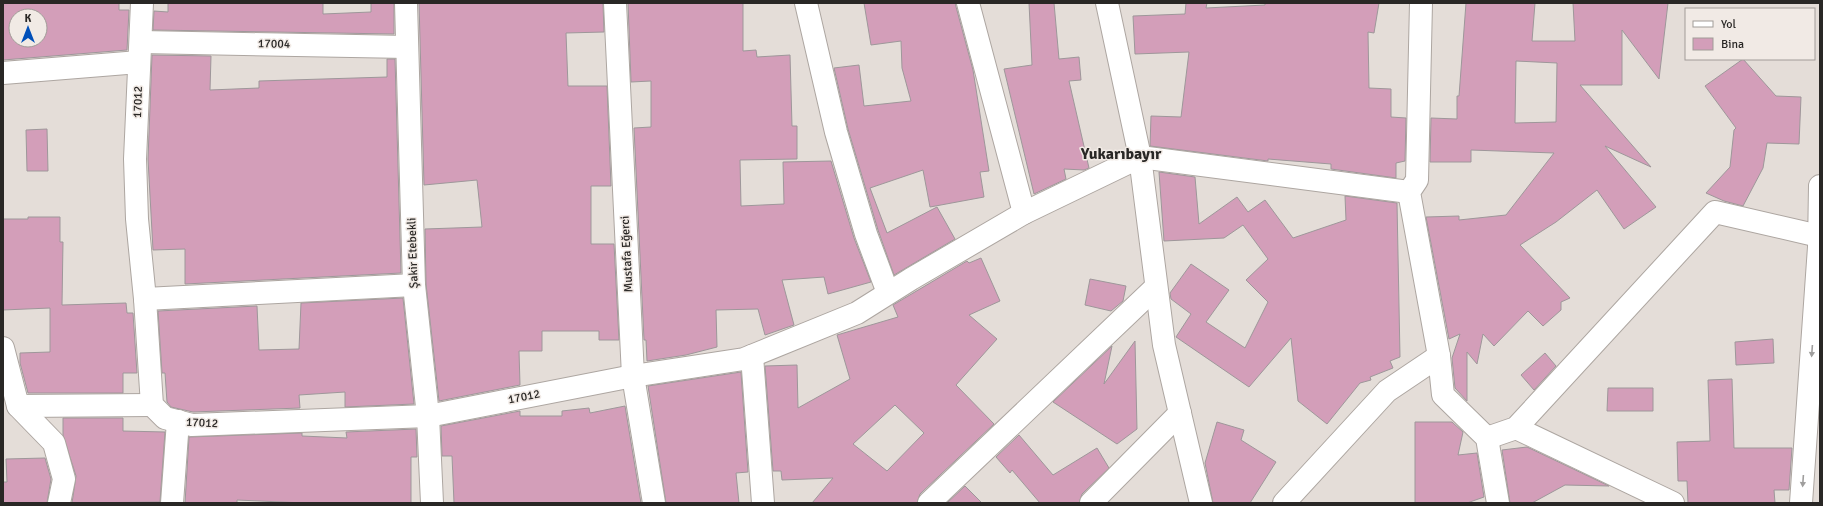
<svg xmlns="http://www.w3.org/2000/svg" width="1823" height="506" font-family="Signika,sans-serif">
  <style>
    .building { fill: #d39eb9; stroke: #9e979a; fill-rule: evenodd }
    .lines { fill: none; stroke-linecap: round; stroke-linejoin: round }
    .minor-casing { stroke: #ada6a1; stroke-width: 24 }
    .tertiary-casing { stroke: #ada6a1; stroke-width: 24 }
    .minor { stroke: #fff; stroke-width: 22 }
    .tertiary { stroke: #fff; stroke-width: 22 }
    .oneway { fill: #9f9e9d }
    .labels { text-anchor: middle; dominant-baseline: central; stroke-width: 3; stroke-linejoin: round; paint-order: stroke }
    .street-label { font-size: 12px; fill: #292725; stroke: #f1eae5 }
    .district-label { font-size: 16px; font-weight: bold; fill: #292725; stroke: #f1eae5 }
  </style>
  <rect width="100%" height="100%" fill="#e4ddd8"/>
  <g class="building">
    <path d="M 3,3 L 119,3 L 119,10 L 129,10 L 127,50 L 3,60 ZM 16,16 L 40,16 L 40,40 L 16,40 Z"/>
    <path d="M 168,3 L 323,3 L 323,14 L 371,12 L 371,3 L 394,3 L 394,34 L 153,30 L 154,11 L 168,12 Z"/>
    <path d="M 419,3 L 603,3 L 604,32 L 566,33 L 568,86 L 607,86 L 611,186 L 591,186 L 591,244 L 614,244 L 619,340 L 599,340 L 599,331 L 542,331 L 542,351 L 519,351 L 520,385 L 439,401 L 426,284 L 425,229 L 482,227 L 477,180 L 424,185 Z"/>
    <path d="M 628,3 L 743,3 L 743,51 L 756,50 L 757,57 L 790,55 L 792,126 L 797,126 L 797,159 L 740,160 L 741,206 L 784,204 L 783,162 L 831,161 L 854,238 L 871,282 L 828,294 L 824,277 L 782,280 L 794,325 L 765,335 L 758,309 L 716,310 L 717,347 L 686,355 L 647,361 L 646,340 L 644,340 L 634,128 L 651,127 L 651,81 L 631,82 Z"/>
    <path d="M 864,3 L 955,3 L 973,70 L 989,171 L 980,172 L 984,197 L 930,207 L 923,170 L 870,188 L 887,233 L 937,207 L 955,239 L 894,275 L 878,230 L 848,129 L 834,68 L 859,65 L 864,106 L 911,101 L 902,68 L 901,41 L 871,45 Z"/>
    <path d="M 1029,3 L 1054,3 L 1059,59 L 1079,57 L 1081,80 L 1069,81 L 1089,168 L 1084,170 L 1064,169 L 1066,179 L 1034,194 L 1004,69 L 1032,65 Z"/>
    <path d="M 1186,3 L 1207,3 L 1206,8 L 1265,5 L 1265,3 L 1379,3 L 1374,33 L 1368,32 L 1369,88 L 1391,89 L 1391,117 L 1406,118 L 1405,161 L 1396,163 L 1396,178 L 1331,169 L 1331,164 L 1268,159 L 1268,161 L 1150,146 L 1151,116 L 1181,117 L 1189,52 L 1135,54 L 1133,16 L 1185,14 Z"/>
    <path d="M 1466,3 L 1535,3 L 1532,41 L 1575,41 L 1573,3 L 1668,3 L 1659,79 L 1622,30 L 1622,85 L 1580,85 L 1651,167 L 1605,146 L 1656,207 L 1624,229 L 1597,190 L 1556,222 L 1520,245 L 1570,298 L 1561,302 L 1561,310 L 1543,326 L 1528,311 L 1494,346 L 1483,334 L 1477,364 L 1467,352 L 1467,401 L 1455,388 L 1452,358 L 1460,334 L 1449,339 L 1426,217 L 1459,216 L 1459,220 L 1506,215 L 1554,153 L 1471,150 L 1471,162 L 1430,162 L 1431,118 L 1457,119 L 1457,96 L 1459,96 ZM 1516,61 L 1557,63 L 1556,122 L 1515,123 Z"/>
    <path d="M 152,55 L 211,56 L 210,90 L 259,88 L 259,81 L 387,77 L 387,59 L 395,59 L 401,273 L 185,284 L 185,249 L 153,250 L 148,159 Z"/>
    <path d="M 1743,59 L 1776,96 L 1801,97 L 1799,144 L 1767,143 L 1763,168 L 1743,206 L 1724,201 L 1706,193 L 1730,167 L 1734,130 L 1736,128 L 1705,86 Z"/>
    <path d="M 47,129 L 48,171 L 27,171 L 26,130 Z"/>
    <path d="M 1159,172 L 1195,177 L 1199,224 L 1237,197 L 1248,212 L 1265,200 L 1293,238 L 1346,220 L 1345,196 L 1397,203 L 1400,357 L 1390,361 L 1393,368 L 1370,377 L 1371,380 L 1360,383 L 1327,424 L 1298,401 L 1291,338 L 1249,387 L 1176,337 L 1191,314 L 1171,299 L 1170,293 L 1191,264 L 1229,290 L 1206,322 L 1245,348 L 1268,302 L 1246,280 L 1268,259 L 1243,225 L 1224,238 L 1164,241 Z"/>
    <path d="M 28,217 L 60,217 L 60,242 L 63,242 L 62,305 L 126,303 L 127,313 L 133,313 L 137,373 L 123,373 L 123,393 L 28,393 L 20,363 L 20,353 L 50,352 L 50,308 L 3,310 L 3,219 L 28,219 Z"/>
    <path d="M 981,258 L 1000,301 L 969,315 L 997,339 L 956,385 L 994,424 L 920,494 L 917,503 L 812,503 L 833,478 L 782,480 L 781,471 L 773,471 L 765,366 L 797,365 L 798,408 L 850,379 L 837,335 L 898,317 L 893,305 L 967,261 L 969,263 ZM 895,405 L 924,433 L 887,471 L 853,444 Z"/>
    <path d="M 1090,279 L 1126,286 L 1123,301 L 1111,311 L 1085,305 Z"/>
    <path d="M 403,298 L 414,404 L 345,407 L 345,392 L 299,395 L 300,408 L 193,412 L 171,407 L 167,402 L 165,373 L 162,373 L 158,311 L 257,306 L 259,350 L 299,349 L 301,303 Z"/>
    <path d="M 1773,339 L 1774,363 L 1736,365 L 1735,342 Z"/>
    <path d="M 1135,341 L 1137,429 L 1117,444 L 1053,402 L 1112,346 L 1104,384 Z"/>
    <path d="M 1545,353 L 1556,366 L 1534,390 L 1521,375 Z"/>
    <path d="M 741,372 L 748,472 L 736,473 L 739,503 L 666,503 L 648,386 Z"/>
    <path d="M 1732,379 L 1734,448 L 1792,448 L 1789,490 L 1774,490 L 1775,503 L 1688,503 L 1687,481 L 1678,481 L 1677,442 L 1710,441 L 1708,380 Z"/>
    <path d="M 1608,388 L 1653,388 L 1653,411 L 1607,411 Z"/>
    <path d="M 625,406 L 641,503 L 454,503 L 452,456 L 442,456 L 441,426 L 520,411 L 520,416 L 562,416 L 562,411 L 589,408 L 590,413 Z"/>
    <path d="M 63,418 L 123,418 L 123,431 L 165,432 L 160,502 L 72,503 L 76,476 L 63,435 Z"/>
    <path d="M 1217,422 L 1244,430 L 1241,440 L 1276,462 L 1250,503 L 1213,503 L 1205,463 Z"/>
    <path d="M 1415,422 L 1452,422 L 1463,432 L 1458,455 L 1477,453 L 1484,497 L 1467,503 L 1415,503 Z"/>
    <path d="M 416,429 L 417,457 L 411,457 L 411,503 L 304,503 L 237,500 L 237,503 L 185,503 L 189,437 L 302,433 L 302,436 L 347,438 L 346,432 Z"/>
    <path d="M 1019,435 L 1053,475 L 1097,448 L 1109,468 L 1082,494 L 1079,503 L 1040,503 L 1012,470 L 1010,473 L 996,457 Z"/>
    <path d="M 1527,447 L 1609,486 L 1565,485 L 1532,503 L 1510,503 L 1502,450 Z"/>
    <path d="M 45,458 L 51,479 L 47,503 L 3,503 L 3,482 L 7,482 L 6,459 Z"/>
    <path d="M 965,486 L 982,503 L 947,503 Z"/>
  </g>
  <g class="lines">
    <g class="minor-casing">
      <g id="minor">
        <path d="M 142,3 L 135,159 L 137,219 L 145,299 L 152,405 L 165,418 L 192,425 L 428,416 L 633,376 L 744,359 L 857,313 L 911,279 L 1024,213 L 1140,157 L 1409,192"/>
        <path d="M 406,3 L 414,285 L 428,416 L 432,503"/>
        <path d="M 615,3 L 633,376 L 654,503"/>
        <path d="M 806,3 L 836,132 L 866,234 L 888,293"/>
        <path d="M 968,3 L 1024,213"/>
        <path d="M 1421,3 L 1417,180 L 1409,192 L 1439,356 L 1443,395 L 1487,438 L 1498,503"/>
        <path d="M 141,42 L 407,47"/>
        <path d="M 3,73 L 139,62"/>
        <path d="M 145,299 L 414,285"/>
        <path d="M 3,348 L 18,406 L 152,405"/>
        <path d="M 752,356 L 763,503"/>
        <path d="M 18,406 L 54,443 L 64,479 L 59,503"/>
        <path d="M 1516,428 L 1673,503"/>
        <path d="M 1487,438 L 1516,428 L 1715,212 L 1819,236"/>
        <path d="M 172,503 L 178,421"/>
        <path d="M 929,503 L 1156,287"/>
        <path d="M 1091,503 L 1180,413"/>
        <path d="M 1284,503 L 1387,391 L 1439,356"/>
      </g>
    </g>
    <g class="tertiary-casing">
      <g id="tertiary">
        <path d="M 1107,3 L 1140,157 L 1164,345 L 1201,503"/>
        <path d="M 1801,503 L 1819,247 L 1820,186"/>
      </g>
    </g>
    <use href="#minor" class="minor"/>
    <use href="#tertiary" class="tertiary"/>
  </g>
  <defs><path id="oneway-solid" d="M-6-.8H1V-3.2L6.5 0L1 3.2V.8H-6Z"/></defs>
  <g class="oneway">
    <use href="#oneway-solid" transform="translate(1812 351) rotate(94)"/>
    <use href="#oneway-solid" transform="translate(1803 481) rotate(94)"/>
  </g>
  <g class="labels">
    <g class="street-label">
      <text transform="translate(274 44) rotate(1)">17004</text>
      <text transform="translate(138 102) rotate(-88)">17012</text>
      <text transform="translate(413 253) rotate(-92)">Şakir Etebekli</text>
      <text transform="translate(627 254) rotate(-93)">Mustafa Eğerci</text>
      <text transform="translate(524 397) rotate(-11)">17012</text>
      <text transform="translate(202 423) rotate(3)">17012</text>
    </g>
    <g class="district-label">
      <text x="1121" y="154">Yukarıbayır</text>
    </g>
  </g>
  <rect width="1823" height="506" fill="none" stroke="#292725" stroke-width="8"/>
  <rect x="1685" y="8" width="130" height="52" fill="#f1eae5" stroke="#a19c98"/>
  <rect x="1693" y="21" width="20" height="6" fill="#ffffff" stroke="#a19c98"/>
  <text x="1721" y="28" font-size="12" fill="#292725">Yol</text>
  <rect x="1693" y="38" width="20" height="12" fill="#d39eb9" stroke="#a19c98"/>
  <text x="1721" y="48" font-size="12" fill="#292725">Bina</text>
  <g transform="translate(28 28)"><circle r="19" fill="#f1eae5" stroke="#a19c98"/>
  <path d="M0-3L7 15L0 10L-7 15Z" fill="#004fb9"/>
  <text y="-6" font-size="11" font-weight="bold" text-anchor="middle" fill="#292725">K</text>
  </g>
</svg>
